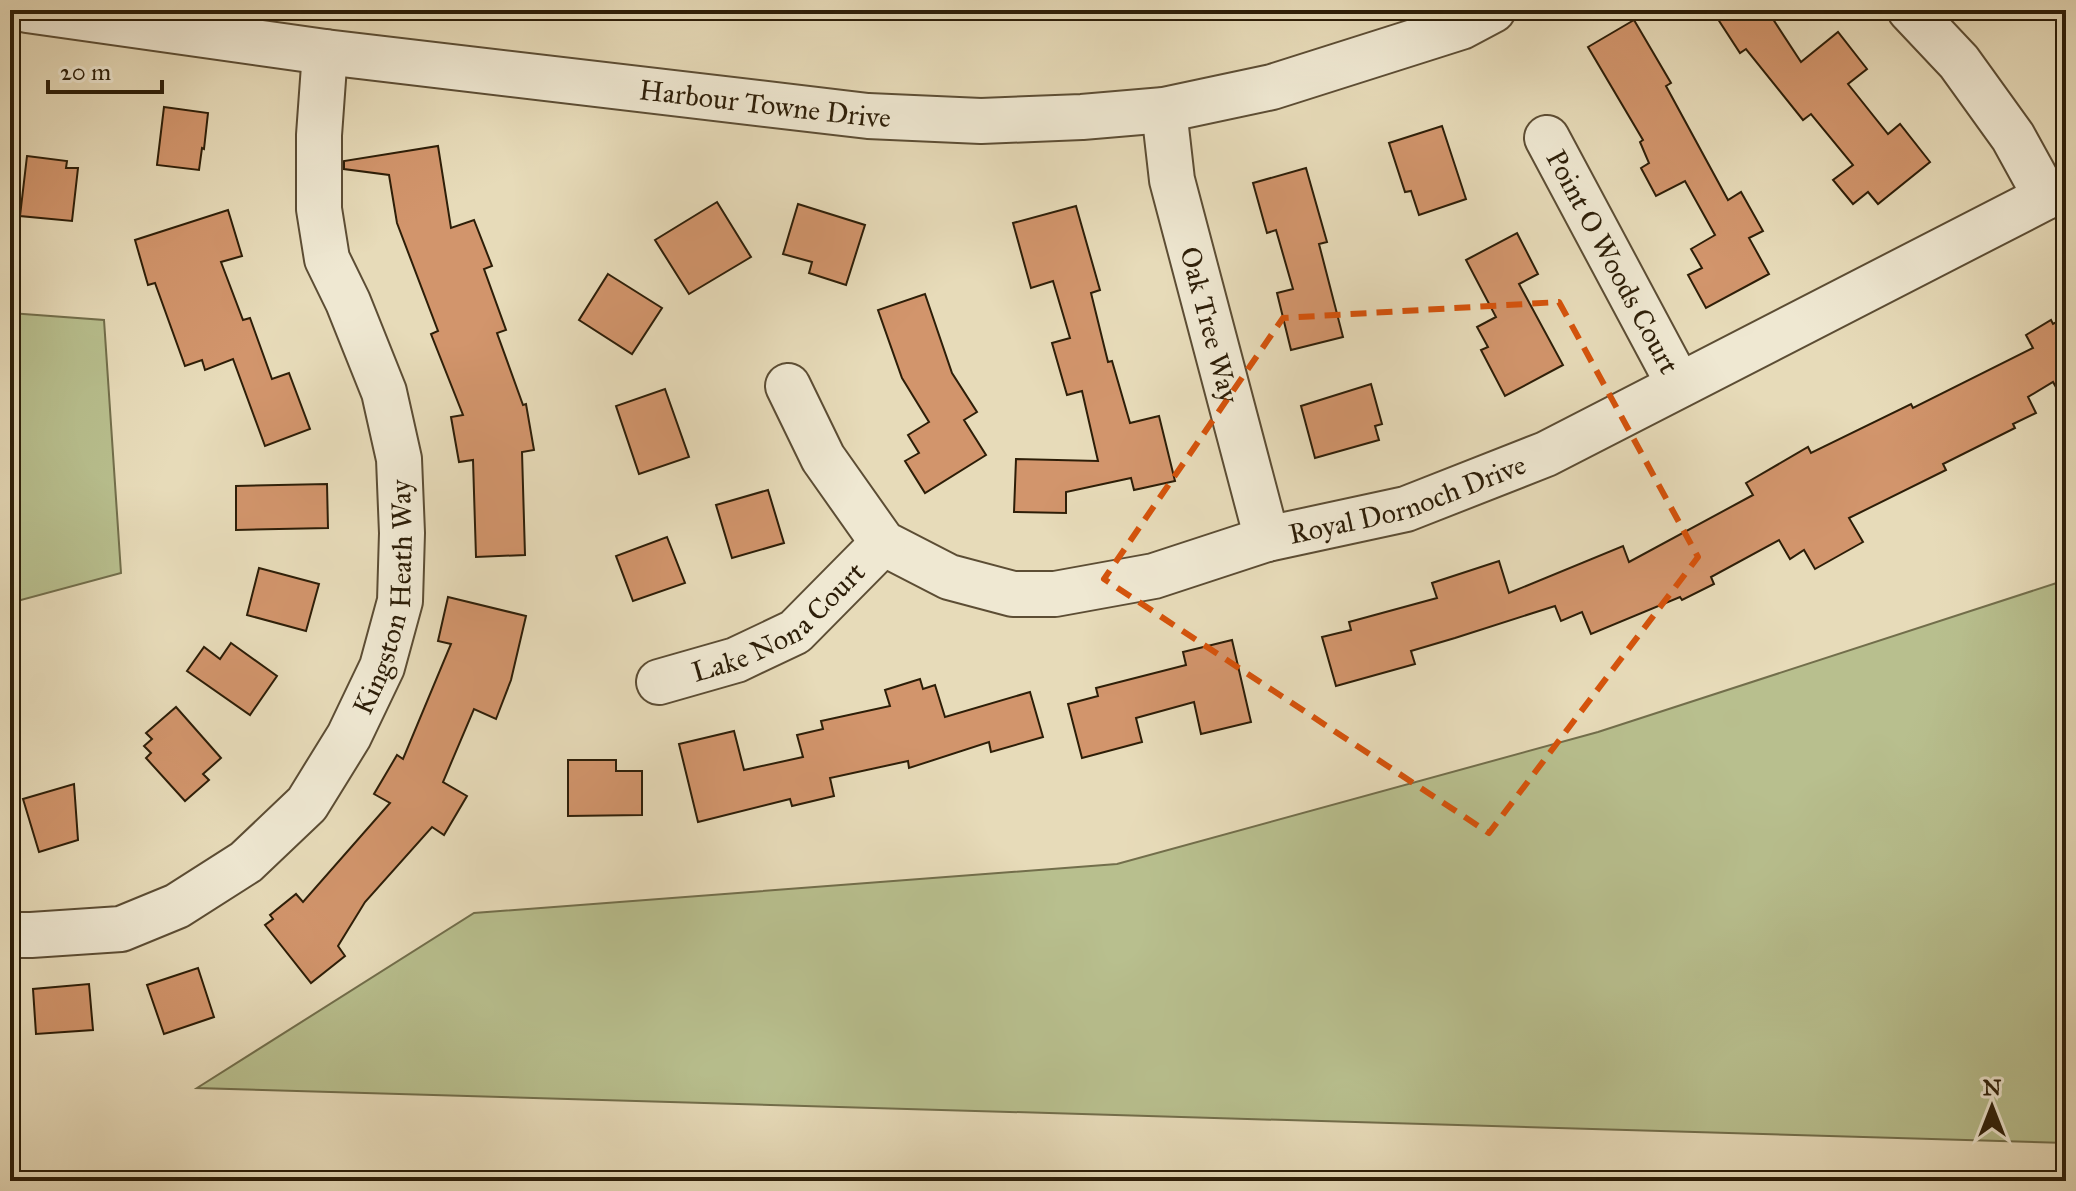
<svg xmlns="http://www.w3.org/2000/svg" width="2076" height="1191" font-family="'IM FELL Great Primer',serif">
  <style>
    .green { fill: #b8bf8e; stroke: #726e4b; stroke-width: 2 }
    .building { fill: #d2956c; stroke: #2d1e08; stroke-width: 2 }
    .lines { fill: none; stroke-linecap: round; stroke-linejoin: round }
    .street-casing { stroke: #5c4d34; stroke-width: 48 }
    .street { stroke: #efe8d2; stroke-width: 44 }
    .marked { fill: none; stroke: #d5530c; stroke-width: 6; stroke-dasharray: 16 10; stroke-linejoin: round }
    .labels { text-anchor: middle; dominant-baseline: central; stroke-width: 8; stroke-linejoin: round; paint-order: stroke }
    .street-label { font-size: 28px; fill: #2d1e08; stroke: #efe8d2 }
  </style>
  <rect width="100%" height="100%" fill="#e7dbb9"/>
  <filter id="stains"><feTurbulence type="fractalNoise" baseFrequency=".0025" numOctaves="4"/><feColorMatrix values="0 0 0 0 .2 0 0 0 0 .09 0 0 0 0 .02 0 0 0 .5 -.17"/></filter>
  <radialGradient id="worn" r=".72"><stop offset=".6" stop-color="#630" stop-opacity="0"/><stop offset="1" stop-color="#630" stop-opacity=".3"/></radialGradient>
  <g class="green">
    <path d="M 10,313 L 104,320 L 121,573 L 10,603 Z"/>
    <path d="M 2066,580 L 2066,1143 L 197,1088 L 474,913 L 1117,864 L 1598,732 Z"/>
  </g>
  <g class="building">
    <path d="M 1712,10 L 1767,10 L 1801,62 L 1838,32 L 1867,69 L 1848,84 L 1888,134 L 1900,124 L 1930,162 L 1878,204 L 1868,192 L 1853,204 L 1833,180 L 1853,165 L 1811,114 L 1803,120 L 1746,49 L 1740,53 Z"/>
    <path d="M 1634,20 L 1671,83 L 1666,86 L 1728,200 L 1741,192 L 1763,231 L 1749,238 L 1769,274 L 1706,308 L 1688,275 L 1702,268 L 1691,249 L 1715,235 L 1685,181 L 1656,196 L 1641,168 L 1649,163 L 1640,142 L 1643,140 L 1588,47 Z"/>
    <path d="M 164,107 L 208,113 L 204,149 L 202,148 L 199,170 L 157,165 Z"/>
    <path d="M 1442,126 L 1466,199 L 1419,215 L 1411,191 L 1405,192 L 1389,143 Z"/>
    <path d="M 438,146 L 451,228 L 474,220 L 492,266 L 484,269 L 506,330 L 497,333 L 523,405 L 526,404 L 534,450 L 522,452 L 525,555 L 476,557 L 473,460 L 459,462 L 451,417 L 463,415 L 431,334 L 438,331 L 397,223 L 389,175 L 344,169 L 344,161 Z"/>
    <path d="M 27,156 L 67,161 L 66,168 L 78,168 L 72,221 L 20,216 Z"/>
    <path d="M 1306,168 L 1327,242 L 1319,244 L 1343,337 L 1291,350 L 1277,293 L 1293,289 L 1276,230 L 1267,233 L 1253,183 Z"/>
    <path d="M 717,202 L 751,257 L 689,294 L 655,240 Z"/>
    <path d="M 798,204 L 865,225 L 846,285 L 809,273 L 812,262 L 783,254 Z"/>
    <path d="M 1076,206 L 1100,290 L 1091,293 L 1108,362 L 1112,361 L 1130,423 L 1159,416 L 1175,481 L 1134,490 L 1131,478 L 1066,492 L 1066,513 L 1014,512 L 1016,459 L 1098,461 L 1082,391 L 1067,395 L 1052,343 L 1070,338 L 1053,281 L 1031,288 L 1013,223 Z"/>
    <path d="M 228,210 L 242,256 L 221,262 L 243,320 L 250,318 L 272,379 L 289,373 L 310,429 L 265,446 L 233,359 L 205,370 L 202,360 L 185,366 L 155,283 L 148,285 L 135,240 Z"/>
    <path d="M 1517,233 L 1538,274 L 1519,284 L 1563,365 L 1505,396 L 1481,350 L 1488,347 L 1477,327 L 1496,317 L 1466,260 Z"/>
    <path d="M 608,274 L 662,308 L 632,354 L 579,320 Z"/>
    <path d="M 925,294 L 952,373 L 977,412 L 964,420 L 986,455 L 925,493 L 905,461 L 919,453 L 908,435 L 929,422 L 902,378 L 878,310 Z"/>
    <path d="M 2066,317 L 2066,405 L 2053,382 L 2028,397 L 2036,413 L 2013,424 L 2015,428 L 1943,464 L 1946,470 L 1849,518 L 1863,542 L 1815,569 L 1804,550 L 1790,559 L 1779,540 L 1711,577 L 1714,584 L 1682,600 L 1680,597 L 1591,634 L 1582,612 L 1561,621 L 1555,606 L 1455,638 L 1411,651 L 1415,664 L 1336,686 L 1322,637 L 1351,630 L 1349,622 L 1437,598 L 1432,583 L 1499,561 L 1509,593 L 1623,546 L 1629,562 L 1753,495 L 1746,483 L 1808,447 L 1811,453 L 1911,404 L 1913,408 L 2033,348 L 2026,335 L 2051,320 L 2053,324 Z"/>
    <path d="M 1371,384 L 1382,424 L 1375,426 L 1379,440 L 1315,458 L 1301,406 Z"/>
    <path d="M 665,389 L 689,457 L 639,474 L 616,406 Z"/>
    <path d="M 327,484 L 328,528 L 236,530 L 236,486 Z"/>
    <path d="M 768,490 L 784,543 L 732,558 L 716,505 Z"/>
    <path d="M 667,537 L 685,583 L 633,601 L 616,556 Z"/>
    <path d="M 259,568 L 319,584 L 306,631 L 247,615 Z"/>
    <path d="M 448,597 L 526,616 L 511,680 L 496,719 L 474,709 L 443,782 L 467,796 L 444,835 L 432,827 L 365,902 L 338,946 L 345,956 L 311,983 L 265,925 L 273,919 L 270,915 L 296,894 L 303,902 L 390,803 L 374,794 L 397,755 L 403,759 L 451,644 L 438,641 Z"/>
    <path d="M 1232,640 L 1251,722 L 1201,734 L 1194,702 L 1136,718 L 1142,742 L 1082,758 L 1068,704 L 1098,696 L 1096,688 L 1186,665 L 1183,652 Z"/>
    <path d="M 231,643 L 277,676 L 250,715 L 187,671 L 204,647 L 220,659 Z"/>
    <path d="M 920,679 L 923,689 L 935,685 L 945,717 L 1030,692 L 1043,737 L 991,752 L 989,742 L 909,768 L 908,761 L 830,778 L 834,796 L 792,806 L 790,799 L 698,822 L 679,744 L 734,731 L 744,770 L 803,757 L 797,735 L 823,729 L 821,721 L 890,706 L 885,690 Z"/>
    <path d="M 176,707 L 221,758 L 203,774 L 209,780 L 185,801 L 146,758 L 151,753 L 144,746 L 152,739 L 146,733 Z"/>
    <path d="M 568,760 L 616,760 L 616,771 L 642,771 L 642,815 L 568,816 Z"/>
    <path d="M 74,784 L 78,840 L 39,852 L 23,799 Z"/>
    <path d="M 198,968 L 214,1017 L 164,1034 L 147,985 Z"/>
    <path d="M 89,984 L 93,1030 L 36,1034 L 33,989 Z"/>
  </g>
  <g class="lines">
    <g class="street-casing">
      <g id="street">
        <path id="s1" d="M 27,10 L 325,52 L 868,116 L 981,121 L 1082,117 L 1164,110 L 1272,87 L 1461,27 L 1493,10"/>
        <path d="M 1910,10 L 1959,62 L 2013,137 L 2046,197"/>
        <path id="s2" d="M 1164,110 L 1172,180 L 1267,539"/>
        <path id="s3" d="M 1547,138 L 1679,385"/>
        <path id="s4" d="M 788,386 L 823,458 L 883,543 L 949,577 L 1013,594 L 1055,594 L 1154,576 L 1267,539 L 1406,509 L 1546,454 L 2046,197 L 2066,188"/>
        <path id="s5" d="M 659,682 L 736,660 L 795,632 L 883,543"/>
        <path id="s6" d="M 10,935 L 31,935 L 121,929 L 177,906 L 246,862 L 307,804 L 349,736 L 382,667 L 400,601 L 402,533 L 399,459 L 384,392 L 348,302 L 327,259 L 319,209 L 319,135 L 325,52"/>
      </g>
    </g>
    <use href="#street" class="street"/>
  </g>
  <path class="marked" d="M 1559,302 L 1698,557 L 1489,833 L 1104,579 L 1283,318 Z"/>
  <g class="labels">
    <g class="street-label">
      <text stroke="none"><textPath href="#s1" startOffset="744">Harbour Towne Drive</textPath></text>
      <text stroke="none"><textPath href="#s3" startOffset="140">Point O Woods Court</textPath></text>
      <text stroke="none"><textPath href="#s2" startOffset="220">Oak Tree Way</textPath></text>
      <text stroke="none"><textPath href="#s4" startOffset="732">Royal Dornoch Drive</textPath></text>
      <text stroke="none"><textPath href="#s6" startOffset="564">Kingston Heath Way</textPath></text>
      <text stroke="none"><textPath href="#s5" startOffset="136">Lake Nona Court</textPath></text>
    </g>
  </g>
  <rect width="2076" height="1191" fill="none" stroke="#e7dbb9" stroke-width="40"/>
  <rect x="12" y="12" width="2052" height="1167" fill="none" stroke="#2d1e08" stroke-width="4"/>
  <rect x="20" y="20" width="2036" height="1151" fill="none" stroke="#2d1e08" stroke-width="2"/>
  <g transform="translate(1992 1107)" stroke="#efe8d2" stroke-width="6" paint-order="stroke">
  <path d="M0-6L14 30L0 20L-14 30Z" fill="#2d1e08"/>
  <text y="-12" font-size="22" font-weight="bold" text-anchor="middle" fill="#2d1e08">N</text>
  </g>
  <path d="M48 80v12h114v-12" fill="none" stroke="#2d1e08" stroke-width="4"/>
  <text x="60" y="80" font-size="24" fill="#2d1e08" stroke="#efe8d2" stroke-width="6" paint-order="stroke">20 m</text>
  <rect width="100%" height="100%" filter="url(#stains)"/>
  <rect width="100%" height="100%" fill="url(#worn)"/>
</svg>
